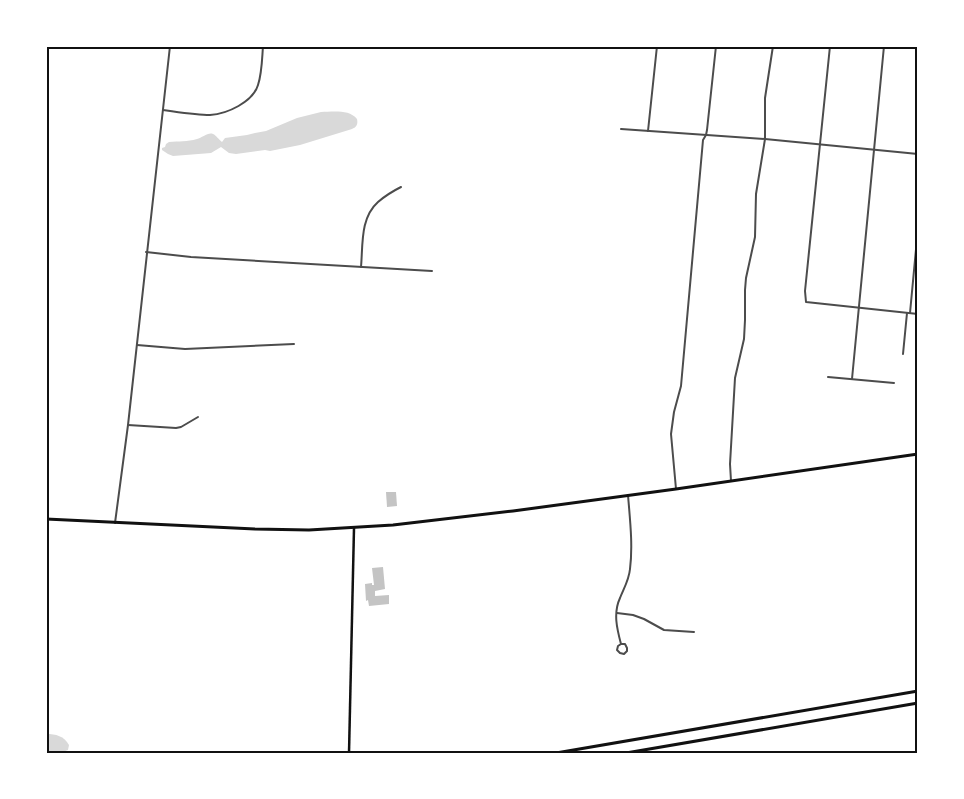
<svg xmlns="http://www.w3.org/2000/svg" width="964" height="799" font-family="'IBM Plex Sans',sans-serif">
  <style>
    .water { fill: #d9d9d9 }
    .building { fill: #c4c4c4 }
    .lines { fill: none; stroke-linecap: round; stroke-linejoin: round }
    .minor { stroke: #4c4c4c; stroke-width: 2 }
    .secondary { stroke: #111; stroke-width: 2.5 }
    .primary { stroke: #111; stroke-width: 3 }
    .motorway { stroke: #111; stroke-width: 3 }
    .neatline { fill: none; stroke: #111; stroke-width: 2 }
  </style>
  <rect width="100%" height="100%" fill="#fff"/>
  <g class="water">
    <path d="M 321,112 C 332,112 349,109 357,119 C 358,124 357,127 352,129 L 300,145 L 270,151 L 265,150 L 236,154 L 229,153 L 221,147 L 211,153 L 173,156 L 168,154 L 162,150 L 162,148 L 165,147 L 166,144 L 169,142 C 179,141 187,142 197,139 C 202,138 208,132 213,134 C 216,135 219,140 222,142 L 225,138 L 247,135 L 255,133 L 266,131 L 297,118 Z"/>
    <path d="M 46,734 C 56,734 64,736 69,745 L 68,750 L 60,753 L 46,752 Z"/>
  </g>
  <g class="building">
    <path d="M 386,492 L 396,492 L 397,506 L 387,507 Z"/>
    <path d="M 383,567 L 385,589 L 375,591 L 375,596 L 389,595 L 389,604 L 369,606 L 368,600 L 366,601 L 365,584 L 372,583 L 372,585 L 374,585 L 372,568 Z"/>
  </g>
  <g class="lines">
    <g class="minor">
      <path d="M 830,46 L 805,291 L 806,302 L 918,314"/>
      <path d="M 163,110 C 178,112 196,115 210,115 C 227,114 253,102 258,85 C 262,73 262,59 263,46"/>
      <path d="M 621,129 L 765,139 L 918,154"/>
      <path d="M 648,131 L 657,46"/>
      <path d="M 146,252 L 191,257 L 432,271"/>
      <path d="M 361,267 C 363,245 360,218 378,202 C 385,196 393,191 401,187"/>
      <path d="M 910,313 L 918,228"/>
      <path d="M 137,345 L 185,349 L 294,344"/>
      <path d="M 903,354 L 907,313"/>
      <path d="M 828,377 L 894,383"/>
      <path d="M 852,379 L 884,46"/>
      <path d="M 128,425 L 176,428 L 181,427 L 198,417"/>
      <path d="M 731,481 L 730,464 L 735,378 L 744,339 L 745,320 L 745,290 L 746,278 L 755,237 L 756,194 L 765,139 L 765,98 L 773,46"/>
      <path d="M 676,489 L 671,434 L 674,412 L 681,386 L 703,140 L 706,135 L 707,130 L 716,46"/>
      <path d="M 115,523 L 128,425 L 170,46"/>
      <path d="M 617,613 L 633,615 L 644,619 L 664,630 L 694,632"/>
      <path d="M 621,644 L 625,644 L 627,648 L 627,651 L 624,654 L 620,653 L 617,650 L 618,646 L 621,644 C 617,629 613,613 620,598 C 624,588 629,580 630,569 C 633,545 630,520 628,495"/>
    </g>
    <path class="secondary" d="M 349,753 L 354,528"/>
    <path class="primary" d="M 46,519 L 255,529 L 309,530 L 393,525 L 513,511 L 676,489 L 918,454"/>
    <g class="motorway">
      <path d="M 556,753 L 918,691"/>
      <path d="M 626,753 L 918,703"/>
    </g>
  </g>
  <rect width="964" height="799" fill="none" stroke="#ffffff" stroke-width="95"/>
  <rect x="48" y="48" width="868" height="704" class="neatline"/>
</svg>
